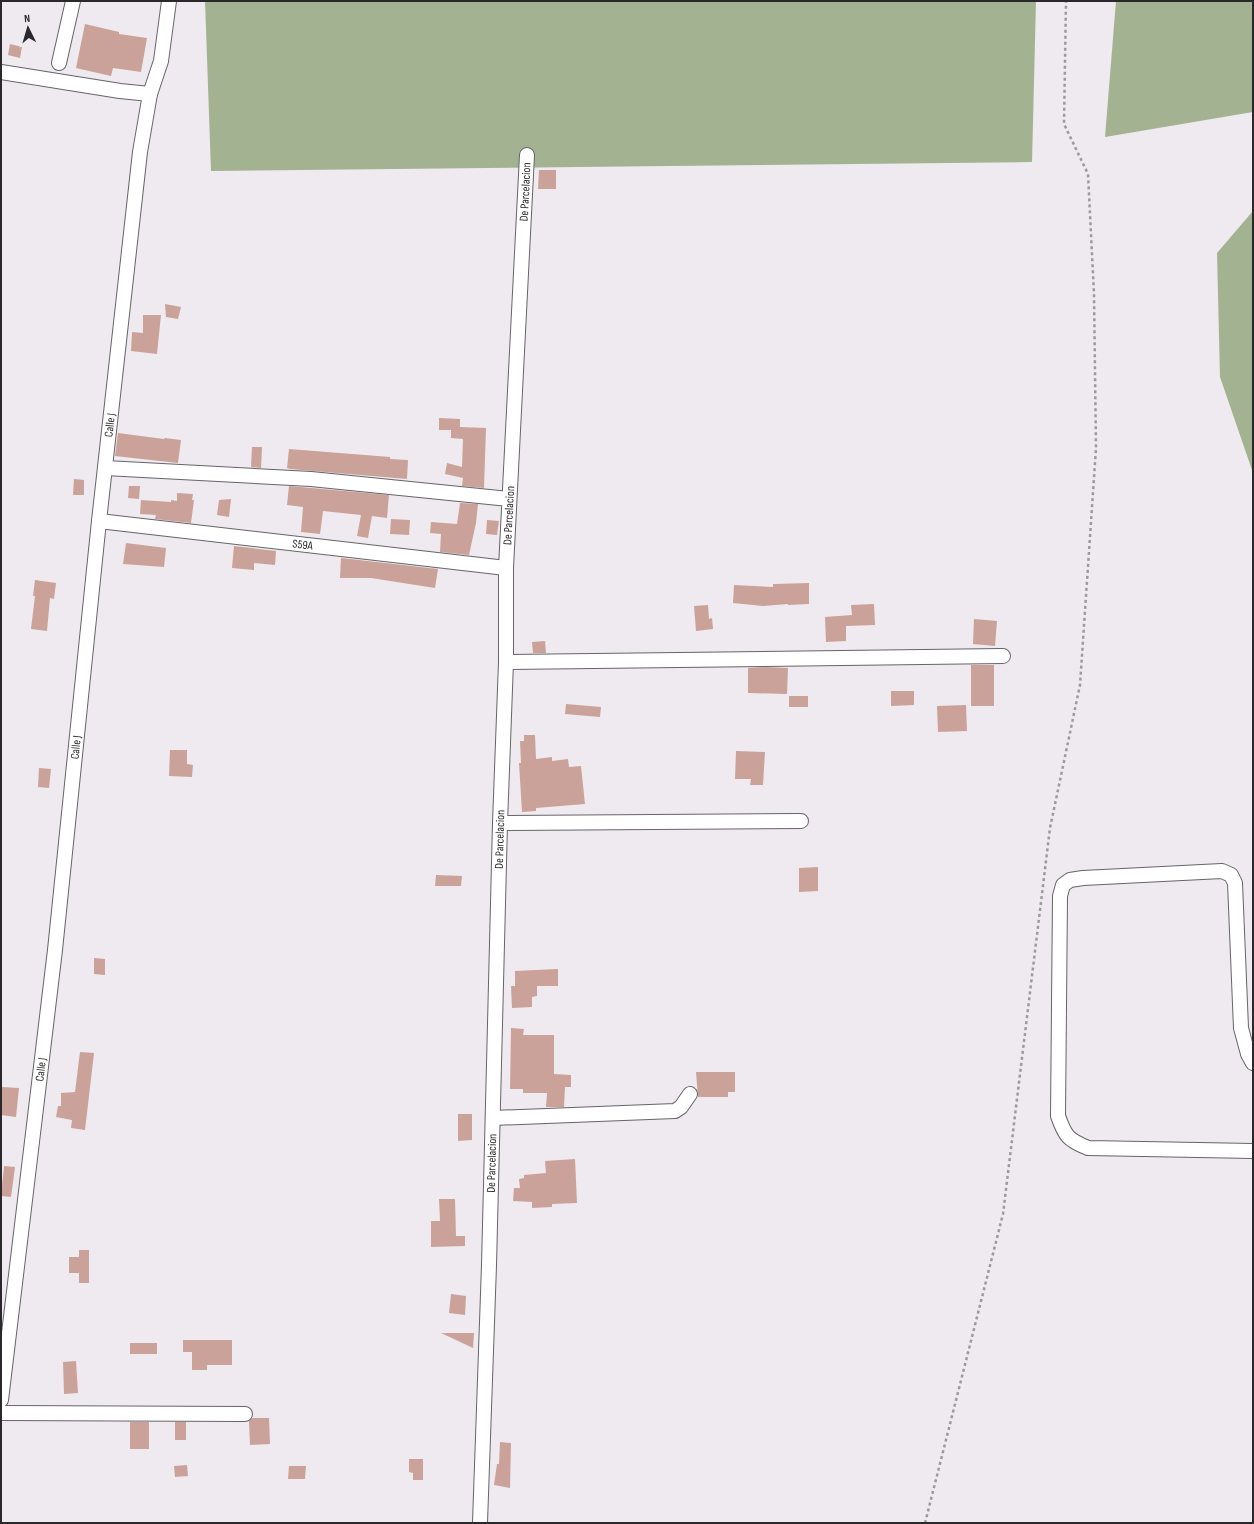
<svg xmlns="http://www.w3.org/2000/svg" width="1254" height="1524" font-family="'Sofia Sans Condensed',sans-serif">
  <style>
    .forest { fill: #a3b290 }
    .building { fill: #cba299 }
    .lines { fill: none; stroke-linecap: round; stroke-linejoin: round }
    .minor-casing { stroke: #676469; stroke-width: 16 }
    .path { stroke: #9c999c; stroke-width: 2.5; stroke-dasharray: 3 3; stroke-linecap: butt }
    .minor { stroke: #fff; stroke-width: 14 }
    .labels { text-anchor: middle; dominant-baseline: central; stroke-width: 3.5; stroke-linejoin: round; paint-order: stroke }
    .street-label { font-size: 12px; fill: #2a282a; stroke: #eeeaef }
  </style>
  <rect width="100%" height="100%" fill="#eeeaef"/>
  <g class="forest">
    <path d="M 205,1 L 1036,1 L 1032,162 L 211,171 Z"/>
    <path d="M 1116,1 L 1253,1 L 1253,112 L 1105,137 Z"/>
    <path d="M 1253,211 L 1253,473 L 1220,377 L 1217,253 Z"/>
  </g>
  <g class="building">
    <path d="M 85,24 L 119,32 L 119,34 L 147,38 L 141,72 L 113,68 L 111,76 L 76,68 Z"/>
    <path d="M 10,44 L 22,47 L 20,58 L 8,55 Z"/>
    <path d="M 539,170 L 556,170 L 556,189 L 538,189 Z"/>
    <path d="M 165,304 L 181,307 L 178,319 L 166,317 Z"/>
    <path d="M 143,315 L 161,315 L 157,354 L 131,351 L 132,332 L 143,333 Z"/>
    <path d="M 439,418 L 460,419 L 460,427 L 486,428 L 484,488 L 462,486 L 463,478 L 445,474 L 447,463 L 462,467 L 463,439 L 451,438 L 451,430 L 439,430 Z"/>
    <path d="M 118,433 L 164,439 L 165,438 L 181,440 L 178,463 L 115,456 Z"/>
    <path d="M 252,447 L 262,447 L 261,468 L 251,467 Z"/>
    <path d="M 289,449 L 390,457 L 390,459 L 408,460 L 407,479 L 290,469 L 287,468 Z"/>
    <path d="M 74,479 L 84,480 L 84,495 L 73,495 Z"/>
    <path d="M 129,486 L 140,486 L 139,499 L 128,498 Z"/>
    <path d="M 289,486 L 389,495 L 387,518 L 372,516 L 368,538 L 357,536 L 361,515 L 323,511 L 320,534 L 301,532 L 303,507 L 287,505 Z"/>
    <path d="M 177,493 L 193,494 L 192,500 L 194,500 L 191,523 L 155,519 L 156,515 L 140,514 L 141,500 L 171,502 L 171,500 L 177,501 Z"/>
    <path d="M 231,499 L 229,517 L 217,515 L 219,500 Z"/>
    <path d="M 460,503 L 478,504 L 476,523 L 469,555 L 440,552 L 441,534 L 430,533 L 431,522 L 457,524 Z"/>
    <path d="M 391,519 L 410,520 L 409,535 L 390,534 Z"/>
    <path d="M 487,520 L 499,521 L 497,535 L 486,534 Z"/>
    <path d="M 126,543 L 166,548 L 164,567 L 123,564 Z"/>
    <path d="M 234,546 L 276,551 L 275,565 L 254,563 L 254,570 L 232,568 Z"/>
    <path d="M 341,558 L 438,569 L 435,588 L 371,578 L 340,578 Z"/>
    <path d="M 35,580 L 56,583 L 54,599 L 50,598 L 47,631 L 31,629 L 35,596 L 33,596 Z"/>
    <path d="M 809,583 L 809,604 L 788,605 L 788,604 L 763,606 L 733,603 L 734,585 L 773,587 L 773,584 Z"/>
    <path d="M 874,604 L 875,625 L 846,626 L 846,641 L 826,642 L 825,617 L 852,615 L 851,605 Z"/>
    <path d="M 708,605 L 709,619 L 712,618 L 713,629 L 696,631 L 694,606 Z"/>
    <path d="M 974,619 L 997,621 L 995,646 L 973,644 Z"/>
    <path d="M 545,641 L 546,653 L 533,653 L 532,642 Z"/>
    <rect x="971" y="665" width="23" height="41"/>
    <path d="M 766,667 L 788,668 L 787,694 L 748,693 L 748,668 Z"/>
    <path d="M 891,691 L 914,691 L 914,705 L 891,706 Z"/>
    <rect x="789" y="696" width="19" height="11"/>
    <path d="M 566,704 L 601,707 L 600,717 L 565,714 Z"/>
    <path d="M 966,705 L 967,731 L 938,732 L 937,706 Z"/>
    <path d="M 524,735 L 535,735 L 536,759 L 552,757 L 552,761 L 568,759 L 569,767 L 581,766 L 585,804 L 536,808 L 536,811 L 522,812 L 519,763 L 521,763 L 520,741 L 524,741 Z"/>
    <path d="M 170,750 L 187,750 L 187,764 L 193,765 L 192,777 L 169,776 Z"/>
    <path d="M 736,751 L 765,752 L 763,785 L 750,785 L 751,779 L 735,779 Z"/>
    <path d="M 39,768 L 51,769 L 49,788 L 38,787 Z"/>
    <path d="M 818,867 L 818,891 L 799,892 L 799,868 Z"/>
    <path d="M 436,875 L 462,876 L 461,886 L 435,886 Z"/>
    <path d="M 94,958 L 105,959 L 105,975 L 94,974 Z"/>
    <path d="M 558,969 L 558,986 L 537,986 L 537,996 L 532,997 L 532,1007 L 512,1008 L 511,986 L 515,986 L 515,971 Z"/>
    <path d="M 511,1028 L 524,1029 L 523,1035 L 554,1035 L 554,1074 L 571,1075 L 571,1087 L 565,1087 L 564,1107 L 546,1107 L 547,1093 L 523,1093 L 523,1089 L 510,1089 Z"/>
    <path d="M 80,1052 L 94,1053 L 85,1130 L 71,1128 L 72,1120 L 56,1117 L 58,1106 L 61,1106 L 61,1093 L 75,1092 Z"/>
    <path d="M 696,1072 L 735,1072 L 735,1092 L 728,1092 L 728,1097 L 698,1097 Z"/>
    <path d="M 2,1087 L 19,1088 L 16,1117 L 1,1115 Z"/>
    <path d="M 458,1114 L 472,1114 L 472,1140 L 458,1141 Z"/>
    <path d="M 575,1159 L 577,1203 L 552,1204 L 552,1207 L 532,1208 L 532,1202 L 513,1201 L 514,1188 L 520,1188 L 519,1179 L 524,1178 L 524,1175 L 546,1173 L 545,1161 Z"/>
    <path d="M 4,1166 L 15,1167 L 11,1197 L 1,1196 Z"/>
    <path d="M 439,1199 L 455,1199 L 456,1236 L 465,1236 L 465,1246 L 431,1247 L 431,1221 L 440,1221 Z"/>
    <path d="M 79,1250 L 89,1250 L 89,1283 L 79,1283 L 79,1273 L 69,1273 L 69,1257 L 79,1257 Z"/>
    <path d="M 451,1294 L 466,1296 L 465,1315 L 449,1313 Z"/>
    <path d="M 441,1333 L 474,1333 L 473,1348 Z"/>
    <path d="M 183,1340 L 232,1340 L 232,1365 L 207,1365 L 207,1370 L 192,1370 L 192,1352 L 183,1352 Z"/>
    <rect x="130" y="1343" width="27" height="11"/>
    <path d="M 76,1361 L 78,1393 L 64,1394 L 63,1362 Z"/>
    <path d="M 252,1418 L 269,1418 L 270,1444 L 250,1445 L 249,1421 Z"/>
    <rect x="130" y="1422" width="19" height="27"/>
    <rect x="175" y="1422" width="11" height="18"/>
    <path d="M 500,1442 L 511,1443 L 510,1488 L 494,1485 L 497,1464 L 499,1464 Z"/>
    <path d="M 409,1459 L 423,1459 L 423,1480 L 413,1480 L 413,1473 L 409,1472 Z"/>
    <path d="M 187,1465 L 188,1476 L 175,1477 L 174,1466 Z"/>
    <path d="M 289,1466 L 306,1466 L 305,1479 L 288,1479 Z"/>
  </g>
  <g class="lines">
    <g class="minor-casing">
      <g id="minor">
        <path d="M 59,63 L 73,1"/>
        <path d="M 1,72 L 120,91 L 150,94"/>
        <path d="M 105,468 L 311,479 L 509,499"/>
        <path id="s1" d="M 99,521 L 506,568"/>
        <path d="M 506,662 L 1003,656"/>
        <path d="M 500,823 L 801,821"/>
        <path d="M 1253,1063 L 1248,1054 L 1241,1028 L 1235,883 L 1231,875 L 1222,871 L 1083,878 L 1070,880 L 1063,885 L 1060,896 L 1058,1116 C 1065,1136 1068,1140 1088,1148 L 1253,1151"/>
        <path d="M 493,1118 L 675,1111 L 681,1107 L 690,1094"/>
        <path id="s2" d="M 1,1400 L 55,950 L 99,521 L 140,152 L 150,94 L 161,61 L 169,1"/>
        <path d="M 1,1413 L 245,1414"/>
        <path id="s3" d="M 480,1523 L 489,1265 L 500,823 L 506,662 L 506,568 L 527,155"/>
      </g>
    </g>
    <path class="path" d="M 925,1523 L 1003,1214 L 1050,828 L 1080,685 L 1096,448 L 1094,294 L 1088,174 L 1064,124 L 1066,1"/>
    <use href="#minor" class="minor"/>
  </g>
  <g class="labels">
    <g class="street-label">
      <text stroke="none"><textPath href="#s3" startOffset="1332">De Parcelacion</textPath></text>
      <text stroke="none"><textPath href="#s2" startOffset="981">Calle J</textPath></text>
      <text stroke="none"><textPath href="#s3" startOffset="1008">De Parcelacion</textPath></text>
      <text stroke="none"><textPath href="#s1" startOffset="205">S59A</textPath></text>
      <text stroke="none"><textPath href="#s2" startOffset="657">Calle J</textPath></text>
      <text stroke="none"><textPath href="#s3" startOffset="684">De Parcelacion</textPath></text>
      <text stroke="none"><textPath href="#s2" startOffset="333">Calle J</textPath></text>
      <text stroke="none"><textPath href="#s3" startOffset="360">De Parcelacion</textPath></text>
    </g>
  </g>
  <rect width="1254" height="1524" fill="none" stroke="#2a282a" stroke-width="4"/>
  <g transform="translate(28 28) rotate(355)" stroke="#eeeaef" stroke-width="3" paint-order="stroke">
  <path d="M0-3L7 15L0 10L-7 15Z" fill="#2a282a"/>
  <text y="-6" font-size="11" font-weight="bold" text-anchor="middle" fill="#2a282a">N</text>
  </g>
</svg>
